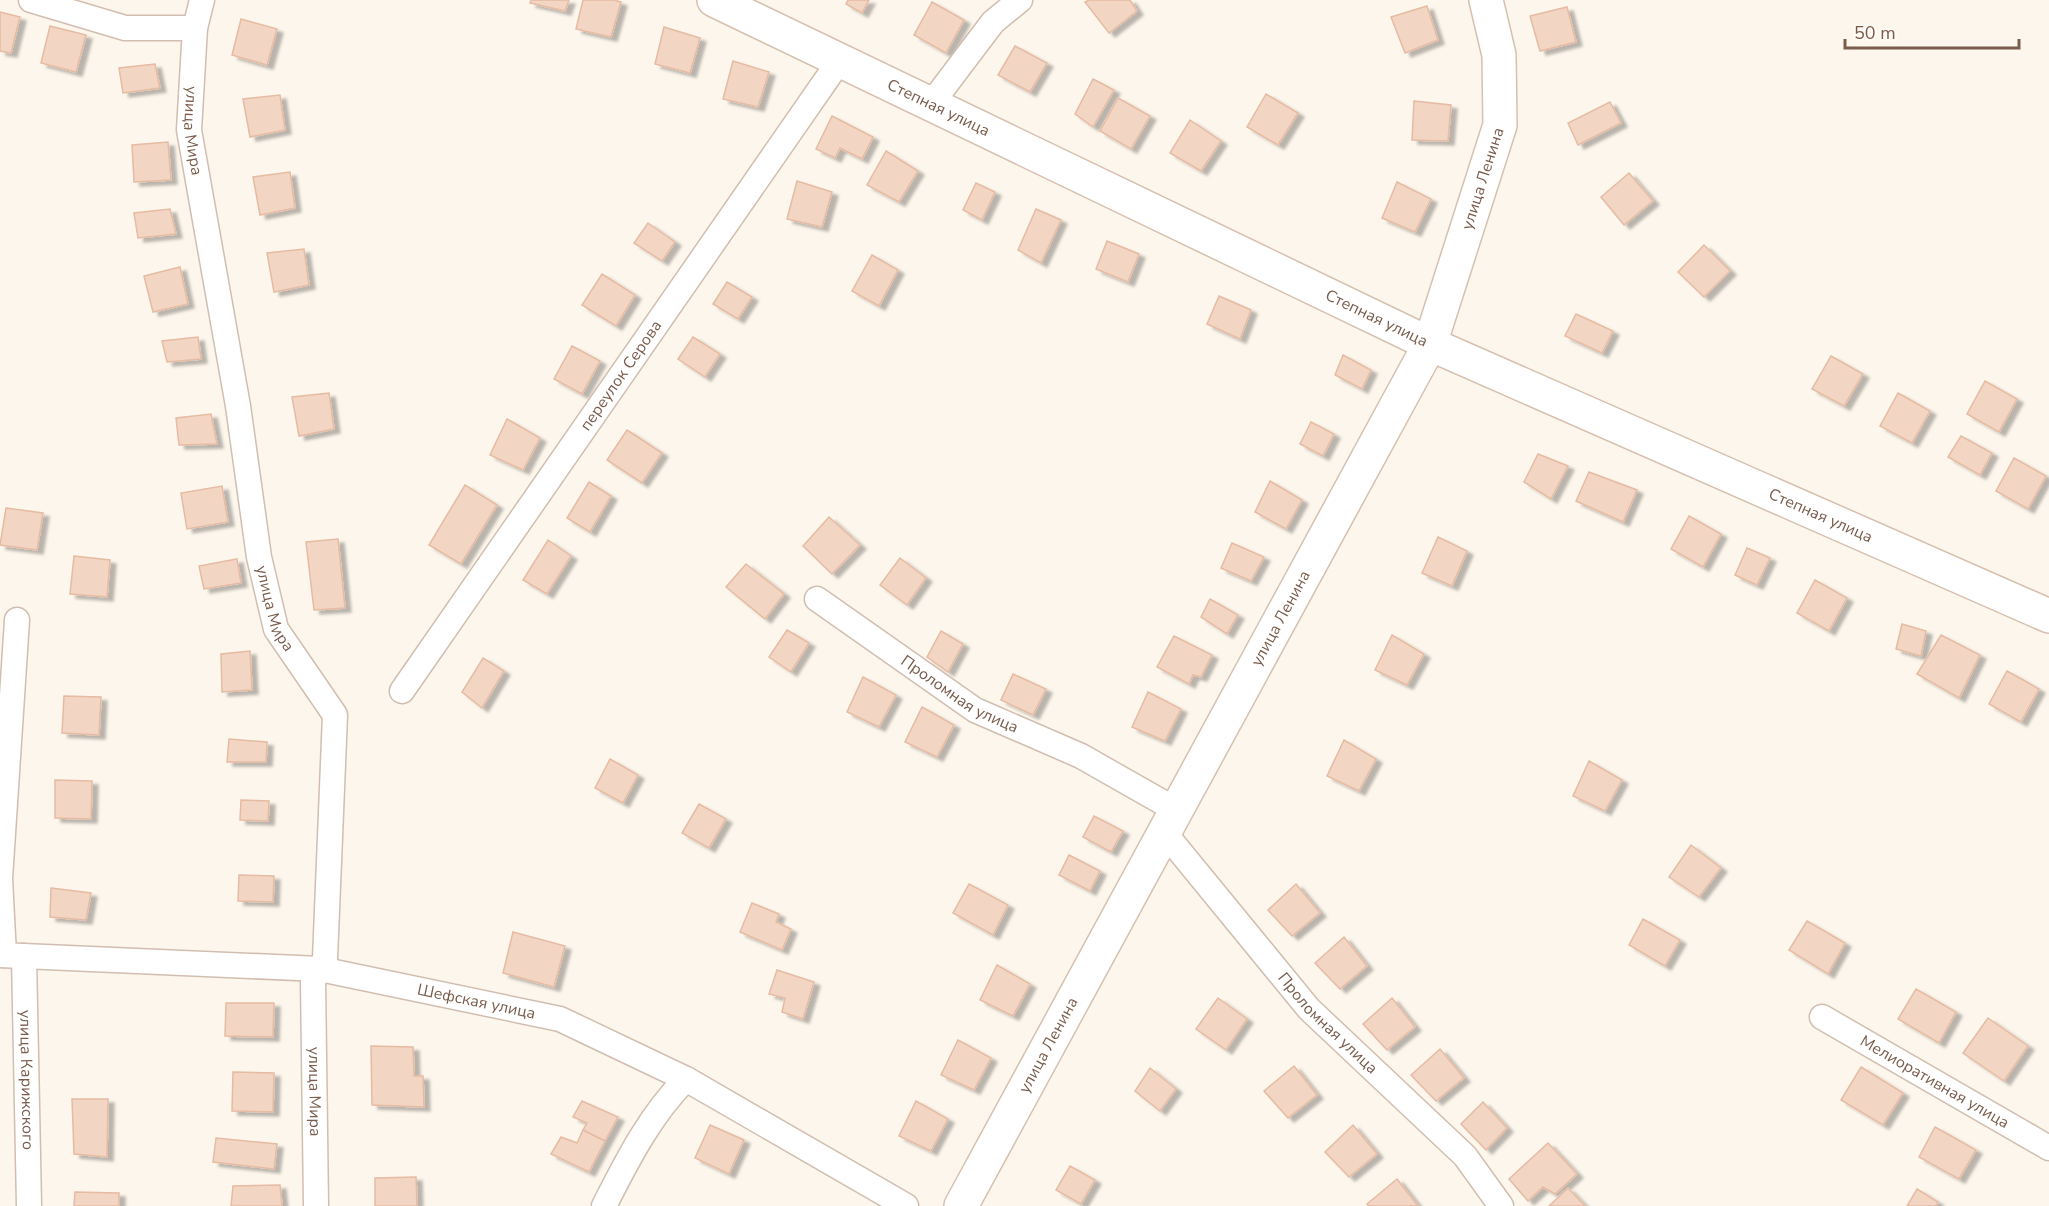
<svg xmlns="http://www.w3.org/2000/svg" width="2049" height="1206" font-family="'Nunito Sans',sans-serif">
  <style>
    .building { fill: #f3d5c3; stroke: #e6bba3; stroke-width: 1.5; filter: url(#shadow) }
    .lines { fill: none; stroke-linecap: round; stroke-linejoin: round }
    .street-casing { stroke: #d1beb0; stroke-width: 27 }
    .secondary-casing { stroke: #d6c0b0; stroke-width: 36 }
    .street { stroke: #fff; stroke-width: 24 }
    .secondary { stroke: #fff; stroke-width: 33 }
    .labels { text-anchor: middle; dominant-baseline: central; stroke-width: 5; stroke-linejoin: round; paint-order: stroke }
    .street-label { font-size: 16px; fill: #7a5c4d; stroke: #fffaf3 }
  </style>
  <defs>
    <filter id="shadow"><feDropShadow dx="6" dy="4" stdDeviation="1.5" flood-color="#0004"/></filter>
  </defs>
  <rect width="100%" height="100%" fill="#fdf6ec"/>
  <g class="building">
    <path d="M 531,0 L 569,0 L 565,11 L 530,3 Z"/>
    <path d="M 583,0 L 614,0 L 621,2 L 611,37 L 576,29 Z"/>
    <path d="M 848,0 L 869,0 L 862,13 L 846,4 Z"/>
    <path d="M 1089,0 L 1130,0 L 1137,11 L 1109,33 L 1085,2 Z"/>
    <path d="M 932,2 L 964,20 L 946,53 L 914,35 Z"/>
    <path d="M 1427,6 L 1438,40 L 1405,53 L 1391,17 Z"/>
    <path d="M 1567,7 L 1576,42 L 1540,51 L 1530,16 Z"/>
    <path d="M 0,12 L 20,17 L 11,53 L 0,51 Z"/>
    <path d="M 241,19 L 277,29 L 267,65 L 232,55 Z"/>
    <path d="M 50,26 L 86,35 L 76,72 L 41,63 Z"/>
    <path d="M 664,27 L 700,38 L 690,73 L 655,64 Z"/>
    <path d="M 1015,46 L 1047,63 L 1030,92 L 998,75 Z"/>
    <path d="M 733,61 L 769,72 L 758,107 L 723,99 Z"/>
    <path d="M 155,64 L 160,88 L 123,93 L 119,68 Z"/>
    <path d="M 1093,79 L 1114,90 L 1093,127 L 1075,114 Z"/>
    <path d="M 1266,94 L 1298,113 L 1278,145 L 1247,127 Z"/>
    <path d="M 280,95 L 285,130 L 250,137 L 243,99 Z"/>
    <path d="M 1118,98 L 1150,116 L 1131,149 L 1100,131 Z"/>
    <path d="M 1414,101 L 1451,105 L 1448,141 L 1412,140 Z"/>
    <path d="M 1610,102 L 1621,123 L 1578,145 L 1568,123 Z"/>
    <path d="M 832,116 L 873,137 L 862,159 L 840,148 L 835,158 L 816,149 Z"/>
    <path d="M 1190,120 L 1221,141 L 1201,171 L 1170,153 Z"/>
    <path d="M 168,142 L 171,180 L 134,182 L 132,145 Z"/>
    <path d="M 886,151 L 918,171 L 899,202 L 867,185 Z"/>
    <path d="M 290,172 L 295,208 L 260,215 L 253,177 Z"/>
    <path d="M 1629,173 L 1653,201 L 1624,225 L 1601,197 Z"/>
    <path d="M 797,181 L 832,192 L 822,227 L 787,219 Z"/>
    <path d="M 1397,182 L 1431,199 L 1415,232 L 1382,218 Z"/>
    <path d="M 976,183 L 995,192 L 982,220 L 963,210 Z"/>
    <path d="M 170,209 L 176,234 L 138,238 L 134,213 Z"/>
    <path d="M 1036,209 L 1061,220 L 1041,263 L 1018,250 Z"/>
    <path d="M 648,223 L 675,242 L 662,261 L 634,243 Z"/>
    <path d="M 1107,241 L 1139,254 L 1128,282 L 1096,269 Z"/>
    <path d="M 1704,245 L 1730,271 L 1704,297 L 1678,272 Z"/>
    <path d="M 304,249 L 309,285 L 274,292 L 267,253 Z"/>
    <path d="M 872,255 L 898,270 L 879,306 L 852,291 Z"/>
    <path d="M 180,267 L 188,304 L 153,312 L 144,276 Z"/>
    <path d="M 602,274 L 635,295 L 616,326 L 582,305 Z"/>
    <path d="M 727,282 L 752,297 L 738,319 L 713,304 Z"/>
    <path d="M 1219,296 L 1251,310 L 1240,339 L 1207,324 Z"/>
    <path d="M 1576,314 L 1613,331 L 1602,353 L 1565,336 Z"/>
    <path d="M 198,337 L 201,359 L 167,362 L 162,341 Z"/>
    <path d="M 693,337 L 720,354 L 705,377 L 678,359 Z"/>
    <path d="M 572,346 L 600,361 L 582,394 L 554,379 Z"/>
    <path d="M 1343,355 L 1371,370 L 1362,389 L 1335,375 Z"/>
    <path d="M 1831,356 L 1863,374 L 1844,406 L 1812,389 Z"/>
    <path d="M 1985,381 L 2017,399 L 1999,432 L 1967,414 Z"/>
    <path d="M 329,393 L 334,429 L 299,436 L 292,397 Z"/>
    <path d="M 1898,393 L 1930,411 L 1912,443 L 1880,426 Z"/>
    <path d="M 211,414 L 217,444 L 179,445 L 176,418 Z"/>
    <path d="M 507,419 L 540,438 L 523,470 L 490,455 Z"/>
    <path d="M 1311,422 L 1334,434 L 1323,456 L 1300,444 Z"/>
    <path d="M 627,430 L 662,453 L 642,483 L 607,460 Z"/>
    <path d="M 1961,436 L 1992,453 L 1980,475 L 1948,457 Z"/>
    <path d="M 1538,454 L 1568,466 L 1551,499 L 1524,482 Z"/>
    <path d="M 2014,458 L 2046,476 L 2028,509 L 1996,491 Z"/>
    <path d="M 1589,472 L 1637,490 L 1623,522 L 1576,501 Z"/>
    <path d="M 1270,481 L 1302,500 L 1286,529 L 1255,512 Z"/>
    <path d="M 589,482 L 611,496 L 590,532 L 567,518 Z"/>
    <path d="M 465,485 L 497,505 L 461,564 L 429,545 Z"/>
    <path d="M 222,486 L 228,522 L 187,529 L 181,493 Z"/>
    <path d="M 6,508 L 43,513 L 37,550 L 0,545 Z"/>
    <path d="M 1689,516 L 1721,534 L 1703,567 L 1671,549 Z"/>
    <path d="M 829,517 L 860,545 L 832,574 L 803,546 Z"/>
    <path d="M 1438,537 L 1467,551 L 1452,586 L 1422,573 Z"/>
    <path d="M 338,539 L 345,608 L 314,610 L 306,542 Z"/>
    <path d="M 548,540 L 571,556 L 547,594 L 523,580 Z"/>
    <path d="M 1232,543 L 1264,557 L 1251,581 L 1221,568 Z"/>
    <path d="M 1747,548 L 1770,558 L 1757,585 L 1735,575 Z"/>
    <path d="M 74,556 L 110,560 L 107,597 L 70,594 Z"/>
    <path d="M 900,558 L 926,578 L 907,605 L 880,585 Z"/>
    <path d="M 237,559 L 241,583 L 204,589 L 199,566 Z"/>
    <path d="M 746,564 L 784,594 L 765,619 L 726,587 Z"/>
    <path d="M 1815,580 L 1847,598 L 1829,631 L 1797,613 Z"/>
    <path d="M 1210,599 L 1238,615 L 1227,634 L 1201,617 Z"/>
    <path d="M 1902,624 L 1926,631 L 1921,656 L 1896,649 Z"/>
    <path d="M 787,630 L 809,643 L 791,672 L 769,657 Z"/>
    <path d="M 941,631 L 963,644 L 948,672 L 927,657 Z"/>
    <path d="M 1392,635 L 1424,654 L 1407,685 L 1375,670 Z"/>
    <path d="M 1941,635 L 1980,655 L 1959,698 L 1917,674 Z"/>
    <path d="M 1174,636 L 1212,655 L 1201,677 L 1193,675 L 1189,684 L 1157,667 Z"/>
    <path d="M 250,651 L 252,690 L 222,692 L 221,654 Z"/>
    <path d="M 483,658 L 504,671 L 482,708 L 462,692 Z"/>
    <path d="M 2007,671 L 2039,689 L 2021,722 L 1989,704 Z"/>
    <path d="M 1013,674 L 1046,689 L 1033,715 L 1001,700 Z"/>
    <path d="M 863,677 L 896,695 L 879,727 L 847,712 Z"/>
    <path d="M 1148,692 L 1181,709 L 1165,741 L 1132,727 Z"/>
    <path d="M 64,696 L 101,697 L 99,735 L 62,733 Z"/>
    <path d="M 922,707 L 954,725 L 937,757 L 905,742 Z"/>
    <path d="M 229,739 L 267,742 L 266,762 L 227,762 Z"/>
    <path d="M 1344,740 L 1376,759 L 1359,791 L 1327,776 Z"/>
    <path d="M 610,759 L 638,775 L 623,803 L 595,788 Z"/>
    <path d="M 1589,761 L 1622,780 L 1605,811 L 1573,796 Z"/>
    <path d="M 55,780 L 92,781 L 91,819 L 55,818 Z"/>
    <path d="M 241,800 L 269,801 L 268,821 L 240,820 Z"/>
    <path d="M 699,804 L 726,819 L 709,848 L 682,833 Z"/>
    <path d="M 1094,816 L 1123,831 L 1111,852 L 1083,837 Z"/>
    <path d="M 1691,845 L 1721,868 L 1699,897 L 1669,877 Z"/>
    <path d="M 1069,855 L 1100,871 L 1090,891 L 1059,875 Z"/>
    <path d="M 239,875 L 274,876 L 273,902 L 238,901 Z"/>
    <path d="M 969,884 L 1008,905 L 993,935 L 953,913 Z"/>
    <path d="M 1296,884 L 1320,913 L 1292,936 L 1268,910 Z"/>
    <path d="M 51,888 L 91,893 L 86,920 L 50,917 Z"/>
    <path d="M 752,903 L 779,914 L 776,922 L 791,929 L 782,950 L 740,932 Z"/>
    <path d="M 1643,919 L 1680,940 L 1665,966 L 1629,945 Z"/>
    <path d="M 1807,921 L 1845,943 L 1828,974 L 1789,950 Z"/>
    <path d="M 513,932 L 565,946 L 554,987 L 503,973 Z"/>
    <path d="M 1344,937 L 1367,966 L 1340,989 L 1315,963 Z"/>
    <path d="M 997,965 L 1030,984 L 1013,1016 L 980,1000 Z"/>
    <path d="M 777,970 L 814,982 L 803,1019 L 782,1012 L 785,998 L 769,994 Z"/>
    <path d="M 1916,989 L 1956,1012 L 1939,1043 L 1898,1019 Z"/>
    <path d="M 1218,998 L 1247,1019 L 1226,1050 L 1196,1029 Z"/>
    <path d="M 1392,998 L 1415,1027 L 1387,1050 L 1363,1024 Z"/>
    <path d="M 226,1003 L 274,1003 L 273,1037 L 225,1036 Z"/>
    <path d="M 1988,1018 L 2028,1046 L 2004,1081 L 1963,1053 Z"/>
    <path d="M 958,1040 L 991,1058 L 974,1090 L 941,1075 Z"/>
    <path d="M 371,1046 L 413,1047 L 414,1076 L 423,1076 L 424,1107 L 372,1105 Z"/>
    <path d="M 1440,1049 L 1464,1078 L 1436,1101 L 1411,1075 Z"/>
    <path d="M 1294,1066 L 1317,1095 L 1288,1118 L 1264,1091 Z"/>
    <path d="M 1861,1067 L 1903,1093 L 1883,1125 L 1841,1100 Z"/>
    <path d="M 1150,1068 L 1176,1089 L 1160,1111 L 1135,1091 Z"/>
    <path d="M 233,1072 L 274,1073 L 273,1112 L 232,1111 Z"/>
    <path d="M 72,1099 L 108,1099 L 107,1157 L 74,1154 Z"/>
    <path d="M 582,1101 L 618,1117 L 605,1141 L 583,1130 L 587,1123 L 573,1117 Z"/>
    <path d="M 916,1101 L 948,1119 L 931,1151 L 899,1136 Z"/>
    <path d="M 1483,1102 L 1507,1128 L 1486,1150 L 1461,1124 Z"/>
    <path d="M 710,1125 L 744,1140 L 729,1174 L 695,1158 Z"/>
    <path d="M 1353,1125 L 1377,1154 L 1349,1177 L 1325,1152 Z"/>
    <path d="M 1935,1127 L 1976,1150 L 1959,1179 L 1919,1157 Z"/>
    <path d="M 583,1130 L 605,1141 L 589,1172 L 551,1154 L 561,1137 L 577,1143 Z"/>
    <path d="M 216,1138 L 277,1144 L 274,1169 L 213,1162 Z"/>
    <path d="M 1548,1143 L 1577,1174 L 1555,1194 L 1543,1187 L 1528,1201 L 1509,1179 Z"/>
    <path d="M 1070,1166 L 1095,1180 L 1081,1204 L 1056,1190 Z"/>
    <path d="M 416,1177 L 417,1206 L 375,1206 L 375,1178 Z"/>
    <path d="M 1397,1179 L 1418,1206 L 1369,1206 L 1367,1204 Z"/>
    <path d="M 280,1185 L 282,1206 L 231,1206 L 233,1186 Z"/>
    <path d="M 1568,1188 L 1585,1206 L 1549,1206 Z"/>
    <path d="M 1917,1189 L 1938,1202 L 1936,1206 L 1907,1206 Z"/>
    <path d="M 75,1192 L 119,1193 L 119,1206 L 74,1206 Z"/>
  </g>
  <g class="lines">
    <g class="street-casing">
      <g id="street">
        <path d="M 31,0 L 125,28 L 195,28"/>
        <path id="s1" d="M 202,0 L 195,28 L 189,130 L 238,406 L 259,557 L 276,629 L 335,715 L 325,959 L 313,981 L 316,1206"/>
        <path d="M 931,104 L 993,22 L 1020,0"/>
        <path id="s2" d="M 817,599 L 975,710 L 1081,756 L 1176,810"/>
        <path id="s3" d="M 402,691 L 840,60"/>
        <path id="s4" d="M 1164,832 L 1309,1009 L 1465,1156 L 1501,1206"/>
        <path id="s5" d="M 0,955 L 320,969 L 560,1019 L 686,1079 L 906,1206"/>
        <path d="M 4,955 L 0,879 L 17,620"/>
        <path id="s6" d="M 24,956 L 29,1206"/>
        <path id="s7" d="M 1822,1017 L 2049,1148"/>
        <path d="M 604,1206 C 627,1161 650,1115 686,1079"/>
      </g>
    </g>
    <g class="secondary-casing">
      <g id="secondary">
        <path id="s8" d="M 714,0 L 1430,344 L 2049,616"/>
        <path id="s9" d="M 961,1206 L 1430,344 L 1500,125 L 1499,55 L 1486,0"/>
      </g>
    </g>
    <use href="#street" class="street"/>
    <use href="#secondary" class="secondary"/>
  </g>
  <g class="labels">
    <g class="street-label">
      <text stroke="none"><textPath href="#s8" startOffset="249">Степная улица</textPath></text>
      <text stroke="none"><textPath href="#s1" startOffset="132">улица Мира</textPath></text>
      <text stroke="none"><textPath href="#s9" startOffset="1155">улица Ленина</textPath></text>
      <text stroke="none"><textPath href="#s8" startOffset="735">Степная улица</textPath></text>
      <text stroke="none"><textPath href="#s3" startOffset="384">переулок Серова</textPath></text>
      <text stroke="none"><textPath href="#s8" startOffset="1221">Степная улица</textPath></text>
      <text stroke="none"><textPath href="#s1" startOffset="618">улица Мира</textPath></text>
      <text stroke="none"><textPath href="#s9" startOffset="669">улица Ленина</textPath></text>
      <text stroke="none"><textPath href="#s2" startOffset="172">Проломная улица</textPath></text>
      <text stroke="none"><textPath href="#s5" startOffset="480">Шефская улица</textPath></text>
      <text stroke="none"><textPath href="#s4" startOffset="252">Проломная улица</textPath></text>
      <text stroke="none"><textPath href="#s9" startOffset="183">улица Ленина</textPath></text>
      <text stroke="none"><textPath href="#s6" startOffset="124">улица Карижского</textPath></text>
      <text stroke="none"><textPath href="#s7" startOffset="130">Мелиоративная улица</textPath></text>
      <text stroke="none"><textPath href="#s1" startOffset="1122">улица Мира</textPath></text>
    </g>
  </g>
  <path d="M1845 39v9h174v-9" fill="none" stroke="#7a5c4d" stroke-width="3"/>
  <text x="1854" y="39" font-size="18" fill="#7a5c4d" stroke="#fffaf3" stroke-width="4.5" paint-order="stroke">50 m</text>
</svg>
